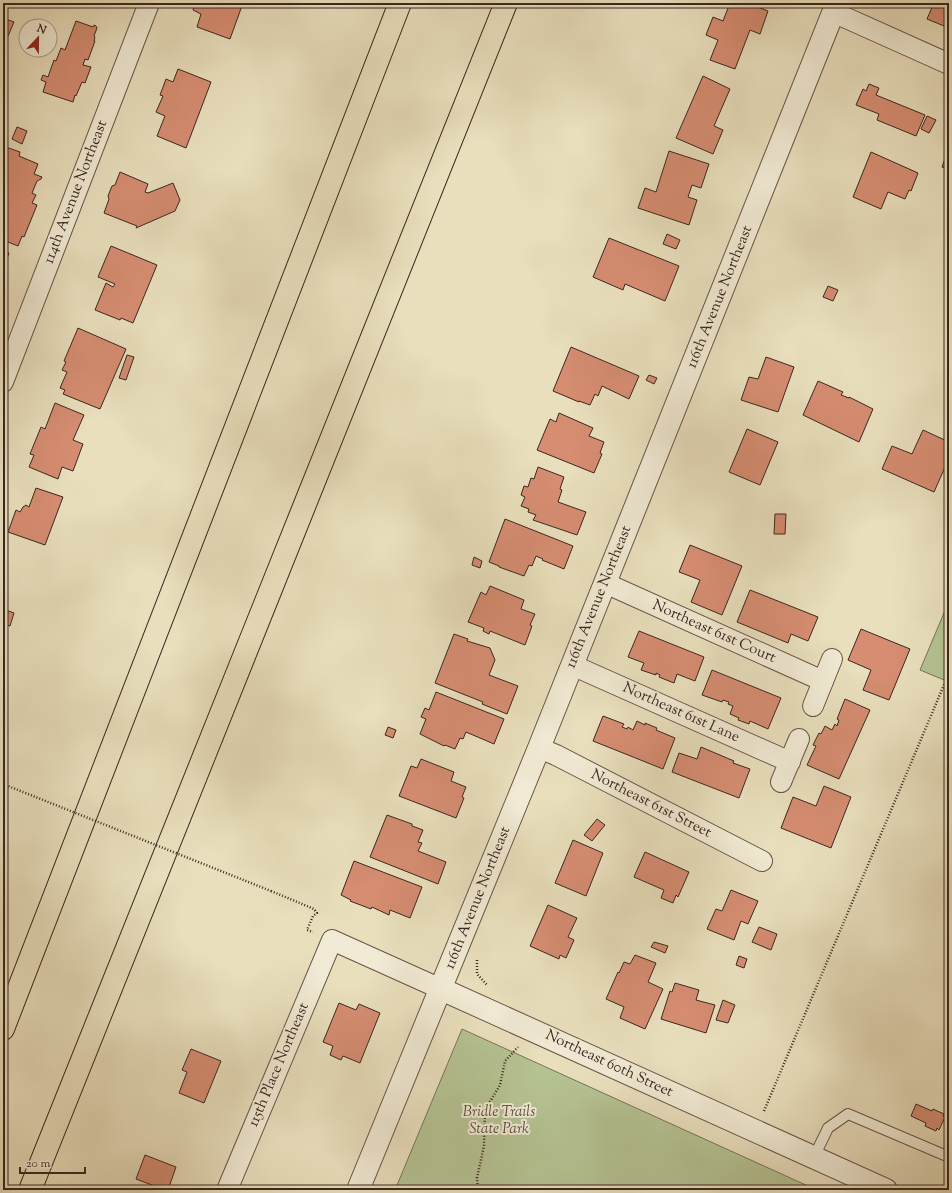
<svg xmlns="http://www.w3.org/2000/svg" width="952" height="1193" font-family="'Sorts Mill Goudy',serif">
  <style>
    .green { fill: #b5c292; stroke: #787458 }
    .building { fill: #d68d72; stroke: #3a271e }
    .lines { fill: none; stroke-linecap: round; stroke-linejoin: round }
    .service-casing { stroke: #665546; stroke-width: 12 }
    .minor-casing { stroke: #665546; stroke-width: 22 }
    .tertiary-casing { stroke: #665546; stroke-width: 24 }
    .motorway-casing { stroke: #3a271e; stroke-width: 24 }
    .path { stroke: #3a271e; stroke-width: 2.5; stroke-dasharray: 1 2; stroke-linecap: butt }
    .service { stroke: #f1ead4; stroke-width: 10 }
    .minor { stroke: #f1ead4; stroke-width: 20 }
    .tertiary { stroke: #f1ead4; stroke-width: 22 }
    .motorway { stroke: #e9dfbd; stroke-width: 22 }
    .path-bridge { stroke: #3a271e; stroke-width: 2.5; stroke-dasharray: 1 2; stroke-linecap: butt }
    .labels { text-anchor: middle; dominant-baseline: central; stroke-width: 4; stroke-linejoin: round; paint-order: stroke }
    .street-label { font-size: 15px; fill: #3a271e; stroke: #f1ead4 }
    .park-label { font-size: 15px; font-style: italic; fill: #594e3b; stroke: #f1ead4 }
  </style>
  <rect width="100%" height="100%" fill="#e9dfbd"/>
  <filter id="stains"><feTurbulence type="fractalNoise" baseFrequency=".005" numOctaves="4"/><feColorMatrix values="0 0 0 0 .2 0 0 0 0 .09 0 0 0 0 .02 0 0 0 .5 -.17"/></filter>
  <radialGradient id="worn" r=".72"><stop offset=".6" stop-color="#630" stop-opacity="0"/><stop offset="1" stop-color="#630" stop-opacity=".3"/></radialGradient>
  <g class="green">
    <path d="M 949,601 L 949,682 L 920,670 Z"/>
    <path d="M 462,1029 L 808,1186 L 818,1190 L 395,1190 Z"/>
  </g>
  <g class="building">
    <path d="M 195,3 L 243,3 L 230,39 L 197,27 L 201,14 L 193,10 Z"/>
    <path d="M 730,3 L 747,3 L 768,11 L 760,34 L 750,30 L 735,69 L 710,60 L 718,40 L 706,35 L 713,17 L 723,21 Z"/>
    <path d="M 928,3 L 949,3 L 949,28 L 927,19 L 933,5 Z"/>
    <path d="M 3,18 L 14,22 L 3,48 Z"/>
    <path d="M 76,21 L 93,27 L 94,25 L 96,26 L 97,28 L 94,36 L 95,37 L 94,41 L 95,41 L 88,60 L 85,59 L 83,65 L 91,67 L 85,83 L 82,82 L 76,96 L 75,95 L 73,102 L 43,92 L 46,82 L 41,80 L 43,75 L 48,77 L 54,60 L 56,61 L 61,48 L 65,50 Z"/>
    <path d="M 178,69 L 211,82 L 186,148 L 157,136 L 165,116 L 156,112 L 163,96 L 160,95 L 166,79 L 173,82 Z"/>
    <path d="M 703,76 L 730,89 L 714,126 L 723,130 L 713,154 L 676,138 Z"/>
    <path d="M 869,84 L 879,88 L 876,95 L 925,115 L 916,136 L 877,120 L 879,114 L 856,105 L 863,89 L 866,91 Z"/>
    <path d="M 927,116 L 936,120 L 929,133 L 921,129 Z"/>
    <path d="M 17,127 L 27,131 L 22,144 L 12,139 Z"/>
    <path d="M 3,146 L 20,152 L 19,156 L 38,164 L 34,174 L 42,177 L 41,179 L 37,181 L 32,193 L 36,195 L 32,203 L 37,205 L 24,237 L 22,236 L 18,246 L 3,240 Z"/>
    <path d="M 669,151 L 709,164 L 701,188 L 692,185 L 688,197 L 697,200 L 689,225 L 638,208 L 645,188 L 656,192 Z"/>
    <path d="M 871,152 L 918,173 L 911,191 L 909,190 L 905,199 L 888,192 L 881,209 L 853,197 Z"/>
    <path d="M 946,156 L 949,158 L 949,170 L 942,167 Z"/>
    <path d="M 120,172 L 148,184 L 145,192 L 148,193 L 173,183 L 180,200 L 175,211 L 136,228 L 137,226 L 104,213 L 109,199 L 108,196 L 112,186 L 115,185 Z"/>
    <path d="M 667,234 L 680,240 L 676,249 L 663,244 Z"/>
    <path d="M 609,238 L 679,266 L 665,301 L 625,284 L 623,290 L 593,277 Z"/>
    <path d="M 111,246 L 157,265 L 133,323 L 121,318 L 120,320 L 95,310 L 106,283 L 113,287 L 115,284 L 98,277 Z"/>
    <path d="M 3,251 L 9,253 L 3,269 Z"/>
    <path d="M 828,286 L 838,290 L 833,301 L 823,297 Z"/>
    <path d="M 78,328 L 126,349 L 100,409 L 63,394 L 65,390 L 60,388 L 67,372 L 62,370 L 66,362 L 64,361 Z"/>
    <path d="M 571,347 L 639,376 L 629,399 L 602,386 L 598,396 L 595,394 L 590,405 L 579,401 L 579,402 L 553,391 Z"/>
    <path d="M 127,355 L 134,357 L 126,380 L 119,378 Z"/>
    <path d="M 766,357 L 794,367 L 778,412 L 741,400 L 749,377 L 758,379 Z"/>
    <path d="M 649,375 L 657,378 L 654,384 L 646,380 Z"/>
    <path d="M 818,381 L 843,392 L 841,395 L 849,398 L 849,397 L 873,409 L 859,442 L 803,415 Z"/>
    <path d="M 55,403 L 84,415 L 73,440 L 83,444 L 73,471 L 62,467 L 58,479 L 29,467 L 34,455 L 30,454 L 41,427 L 45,429 Z"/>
    <path d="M 559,413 L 593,428 L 589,436 L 604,442 L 600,453 L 602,454 L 594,473 L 537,450 L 550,419 L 556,422 Z"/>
    <path d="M 747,429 L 778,442 L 760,485 L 729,472 Z"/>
    <path d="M 923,430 L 949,442 L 949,458 L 934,492 L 882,469 L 892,446 L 912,454 Z"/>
    <path d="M 538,467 L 564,477 L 560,489 L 562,490 L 558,502 L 586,512 L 577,535 L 533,520 L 536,515 L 528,512 L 529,509 L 521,506 L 525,497 L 521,495 L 524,486 L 528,487 L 531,478 L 534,479 Z"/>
    <path d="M 36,488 L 63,497 L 45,545 L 8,532 L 16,510 L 20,512 L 23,507 L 26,505 L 29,507 Z"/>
    <path d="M 775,514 L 786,514 L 785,534 L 774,534 Z"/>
    <path d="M 505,519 L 573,546 L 564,569 L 542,560 L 543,559 L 536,556 L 532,566 L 529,565 L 524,576 L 499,567 L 499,566 L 489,562 Z"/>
    <path d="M 690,545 L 742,566 L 722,615 L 691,602 L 700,580 L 679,572 Z"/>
    <path d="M 474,557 L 482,561 L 480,568 L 472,565 Z"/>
    <path d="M 490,586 L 524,600 L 521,609 L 535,614 L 530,625 L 532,626 L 525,645 L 490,631 L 489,634 L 483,631 L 484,628 L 468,622 L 481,592 L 486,595 Z"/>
    <path d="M 750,590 L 818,617 L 808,641 L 791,634 L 788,643 L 737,622 Z"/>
    <path d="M 3,609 L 14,613 L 10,626 L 3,624 Z"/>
    <path d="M 861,629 L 910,649 L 889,700 L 863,690 L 871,670 L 848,660 Z"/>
    <path d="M 639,631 L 704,657 L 695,681 L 677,674 L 674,683 L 659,677 L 660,675 L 656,673 L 656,675 L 641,670 L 644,663 L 628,657 Z"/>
    <path d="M 454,634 L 468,639 L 467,641 L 490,648 L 495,660 L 489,675 L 518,686 L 507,714 L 482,704 L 483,702 L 435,683 Z"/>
    <path d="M 712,670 L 781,698 L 768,729 L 750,721 L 749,724 L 738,720 L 739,718 L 730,714 L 733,706 L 728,704 L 729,702 L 723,700 L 722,702 L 702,695 Z"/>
    <path d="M 436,692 L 504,719 L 494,744 L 466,732 L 463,739 L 460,738 L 455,749 L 445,745 L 444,746 L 420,734 L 426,719 L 421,717 L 425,708 L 429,710 Z"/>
    <path d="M 845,699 L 870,710 L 839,779 L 807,765 L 816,746 L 813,745 L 819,733 L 821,734 L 825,726 L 832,730 L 835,724 L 837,726 L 839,720 L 837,719 Z"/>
    <path d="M 603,716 L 624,724 L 622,727 L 627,729 L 628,727 L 633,730 L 637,721 L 645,725 L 645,723 L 657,728 L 656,730 L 675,738 L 663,769 L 593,741 Z"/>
    <path d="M 388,727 L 396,730 L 393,738 L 385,735 Z"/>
    <path d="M 701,747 L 734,761 L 733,763 L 750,769 L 739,798 L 672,772 L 679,753 L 697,759 Z"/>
    <path d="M 421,759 L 454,772 L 451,781 L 466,787 L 462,797 L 464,798 L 456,818 L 399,796 L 411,766 L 417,768 Z"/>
    <path d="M 824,786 L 851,797 L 831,848 L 781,828 L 793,797 L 816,806 Z"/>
    <path d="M 387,815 L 412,824 L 412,826 L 423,830 L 418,842 L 422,843 L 418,851 L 446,862 L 438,884 L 370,857 Z"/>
    <path d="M 597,819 L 605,825 L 592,841 L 584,835 Z"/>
    <path d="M 573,840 L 603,853 L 586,896 L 555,883 Z"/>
    <path d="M 645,852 L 689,872 L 678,897 L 676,895 L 673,903 L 661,898 L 664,890 L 634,877 Z"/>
    <path d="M 354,861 L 422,887 L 410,918 L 390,910 L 389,915 L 372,907 L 371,909 L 350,901 L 351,900 L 341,895 Z"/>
    <path d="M 731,890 L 758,901 L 748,924 L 741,921 L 734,940 L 707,929 L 716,909 L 722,911 Z"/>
    <path d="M 548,905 L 577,918 L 568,937 L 574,940 L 566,958 L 560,955 L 559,959 L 530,946 Z"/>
    <path d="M 759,927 L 777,934 L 771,950 L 752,942 Z"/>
    <path d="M 654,942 L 668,946 L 665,953 L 651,947 Z"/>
    <path d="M 635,955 L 656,963 L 648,982 L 663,989 L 645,1029 L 620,1018 L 624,1007 L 606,999 L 618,972 L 619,973 L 624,962 L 630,964 Z"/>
    <path d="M 739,956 L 747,959 L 744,968 L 736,965 Z"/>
    <path d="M 675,983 L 699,990 L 696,1000 L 715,1005 L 706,1033 L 661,1019 L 670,991 L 672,992 Z"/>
    <path d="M 723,1000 L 735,1005 L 728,1023 L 716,1020 Z"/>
    <path d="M 339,1003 L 356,1010 L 359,1004 L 380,1013 L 360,1063 L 343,1056 L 341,1060 L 330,1055 L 333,1046 L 323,1042 Z"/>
    <path d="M 191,1049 L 221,1061 L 204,1103 L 179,1093 L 187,1072 L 182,1070 Z"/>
    <path d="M 916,1104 L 932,1111 L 933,1109 L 944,1114 L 943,1116 L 945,1117 L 939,1130 L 937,1128 L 936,1131 L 925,1126 L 926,1123 L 911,1116 Z"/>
    <path d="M 145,1155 L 176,1167 L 168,1190 L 165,1190 L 136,1179 Z"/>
    <path d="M 275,1186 L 285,1190 L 273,1190 Z"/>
  </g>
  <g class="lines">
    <g class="service-casing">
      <path id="service" d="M 814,1157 L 828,1128 L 848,1114 L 949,1157"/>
    </g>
    <g class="minor-casing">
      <g id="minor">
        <path d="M 833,12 L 949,64"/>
        <path d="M 3,382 L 149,3"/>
        <path d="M 605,583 L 823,681"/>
        <path d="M 572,665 L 790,762"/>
        <path d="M 813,706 L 832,659"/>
        <path d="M 539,748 L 556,755 L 762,861"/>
        <path d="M 781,782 L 799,739"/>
        <path d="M 227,1190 L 332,940 L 441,989"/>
      </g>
    </g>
    <g class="tertiary-casing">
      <g id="tertiary">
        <path d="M 441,989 L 886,1190"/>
        <path d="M 358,1190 L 539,748 L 837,3"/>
      </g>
    </g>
    <g class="motorway-casing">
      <g id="motorway">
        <path d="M 3,1029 L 400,3"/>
        <path d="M 30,1190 L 506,3"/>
      </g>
    </g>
    <g class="path">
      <path d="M 271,891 L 314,909 L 317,913 L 313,916 L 307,930 L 313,932"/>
      <path d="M 477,960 L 477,974 L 487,985"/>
      <path d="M 764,1111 L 949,673"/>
      <path d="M 478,1190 L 477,1178 L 484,1146 L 485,1110 L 500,1085 L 505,1061 L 518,1047"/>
    </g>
    <use href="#service" class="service"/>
    <use href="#minor" class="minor"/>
    <use href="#tertiary" class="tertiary"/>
    <use href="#motorway" class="motorway"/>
    <path class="path-bridge" d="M 3,784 L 271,891"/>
  </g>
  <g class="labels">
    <g class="street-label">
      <text transform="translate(76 192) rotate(-69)">114th Avenue Northeast</text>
      <text transform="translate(720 297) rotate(-68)">116th Avenue Northeast</text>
      <text transform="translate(599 597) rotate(-68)">116th Avenue Northeast</text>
      <text transform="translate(714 632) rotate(24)">Northeast 61st Court</text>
      <text transform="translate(681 713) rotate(24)">Northeast 61st Lane</text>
      <text transform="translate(651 804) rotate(27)">Northeast 61st Street</text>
      <text transform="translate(478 898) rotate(-68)">116th Avenue Northeast</text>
      <text transform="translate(609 1064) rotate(25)">Northeast 60th Street</text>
      <text transform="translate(279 1065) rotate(-67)">115th Place Northeast</text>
    </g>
    <g class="park-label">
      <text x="499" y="1112">Bridle Trails<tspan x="499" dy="17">State Park</tspan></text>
    </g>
  </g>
  <rect width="952" height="1193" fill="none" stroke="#e9dfbd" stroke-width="16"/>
  <rect x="4" y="4" width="944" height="1185" fill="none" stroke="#3a271e" stroke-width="2"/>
  <rect x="8" y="8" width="936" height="1177" fill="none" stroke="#3a271e"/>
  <g transform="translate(38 38) rotate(22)"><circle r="19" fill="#f1ead4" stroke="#a89c8b"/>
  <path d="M0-3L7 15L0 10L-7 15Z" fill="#8f2418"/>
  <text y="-6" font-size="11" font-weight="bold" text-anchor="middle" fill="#3a271e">N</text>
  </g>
  <path d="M20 1167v6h65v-6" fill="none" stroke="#3a271e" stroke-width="2"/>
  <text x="26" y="1167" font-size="12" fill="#3a271e" stroke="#f1ead4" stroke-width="3" paint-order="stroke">20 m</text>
  <rect width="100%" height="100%" filter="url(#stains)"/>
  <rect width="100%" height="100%" fill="url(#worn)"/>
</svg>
